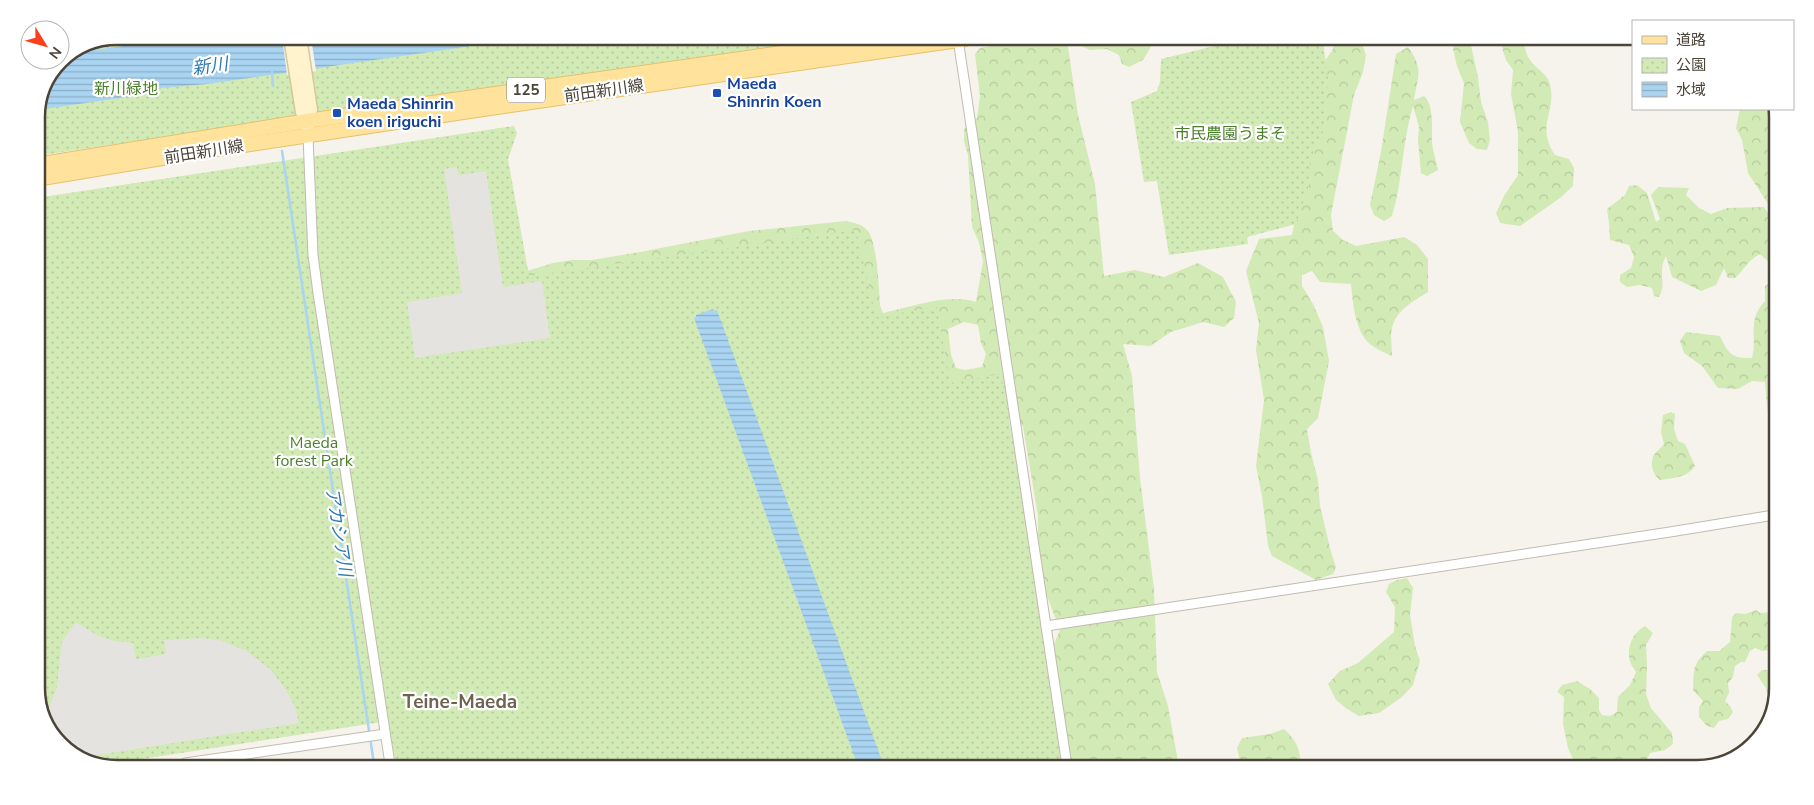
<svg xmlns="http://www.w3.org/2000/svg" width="1814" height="805" font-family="'Nunito Sans','Noto Sans JP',sans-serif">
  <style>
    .forest { fill: url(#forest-crowns); fill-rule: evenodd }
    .park { fill: url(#park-dots) }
    .parking { fill: #e5e3e0 }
    .water { fill: url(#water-rules) }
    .pier { fill: #f6f3ec }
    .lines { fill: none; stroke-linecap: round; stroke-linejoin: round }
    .stream { stroke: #a9d4f2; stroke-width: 2.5 }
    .street-casing { stroke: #c2bbae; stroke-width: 11 }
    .secondary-casing { stroke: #d6c79b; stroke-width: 15 }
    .primary-casing { stroke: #e6c16a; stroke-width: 16 }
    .street { stroke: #fff; stroke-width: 9 }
    .secondary { stroke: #fff3cd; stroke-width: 12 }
    .primary { stroke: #ffe39c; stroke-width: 14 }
    .transit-dot { fill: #1a4fb4; stroke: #fff; stroke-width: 2 }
    .labels { text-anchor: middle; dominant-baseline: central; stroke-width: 4.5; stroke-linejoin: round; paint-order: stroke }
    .shield { fill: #fff; stroke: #817c74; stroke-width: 1 }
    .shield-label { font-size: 15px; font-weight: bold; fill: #4b4439 }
    .transit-label { font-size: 16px; font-weight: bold; fill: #164399; stroke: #fff; text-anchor: start }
    .park-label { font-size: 16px; fill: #4a7f2a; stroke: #fff }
    .street-label { font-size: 16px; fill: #4b4439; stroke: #fff }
    .water-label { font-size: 18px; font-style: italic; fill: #2e7ab2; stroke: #fff }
    .quarter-label { font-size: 19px; font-weight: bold; fill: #6e6250; stroke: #fff }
    .rim { fill: none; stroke: #4b4439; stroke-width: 2.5 }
  </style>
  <defs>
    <pattern id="forest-crowns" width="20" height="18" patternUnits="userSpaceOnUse" patternTransform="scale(1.25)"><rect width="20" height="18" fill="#d2eab5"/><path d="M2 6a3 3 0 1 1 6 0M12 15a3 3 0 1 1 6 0" fill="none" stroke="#b6ca9c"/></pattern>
    <pattern id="park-dots" width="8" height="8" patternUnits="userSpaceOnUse" patternTransform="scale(1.25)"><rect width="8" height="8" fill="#d2eab5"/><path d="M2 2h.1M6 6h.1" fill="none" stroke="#b6ca9c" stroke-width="1.8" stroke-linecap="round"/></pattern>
    <pattern id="water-rules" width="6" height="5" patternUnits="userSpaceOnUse" patternTransform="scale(1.25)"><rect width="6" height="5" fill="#a9d4f2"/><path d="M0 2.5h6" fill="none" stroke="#8caec5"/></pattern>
  </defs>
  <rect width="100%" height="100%" fill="#f6f3ec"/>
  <g class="forest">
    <path d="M 1022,40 L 1067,40 L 1078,115 L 1095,184 L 1104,276 L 1135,270 L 1164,277 L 1198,263 L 1223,277 L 1236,302 L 1234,318 L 1224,327 L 1203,322 L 1171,332 L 1150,346 L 1123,344 L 1132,376 L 1140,478 L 1154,589 L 1157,672 L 1168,706 L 1179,767 L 939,766 L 668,316 L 513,275 L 553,263 L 572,260 L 592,260 L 640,252 L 749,231 L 846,221 C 855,223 862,224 868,231 C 877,243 879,288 880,305 L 883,313 C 912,307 947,293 976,302 L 983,261 L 979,242 L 972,227 L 968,155 L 964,141 L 964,129 L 977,118 L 980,96 L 975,54 L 980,48 ZM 964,322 L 978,325 L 981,343 L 986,354 L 982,367 L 965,370 L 956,368 L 951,355 L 948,329 ZM 1011,410 L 1023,427 L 1038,516 L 1038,533 L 1022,519 L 1007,426 ZM 1045,591 L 1060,630 L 1054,644 L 1054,657 L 1037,601 Z"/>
    <path d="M 1077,40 L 1155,40 L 1143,60 L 1129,67 L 1122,64 L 1119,55 L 1107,49 L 1090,50 L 1079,45 Z"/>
    <path d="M 1335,41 L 1361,41 L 1366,55 L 1363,72 L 1354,95 L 1331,215 L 1333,231 L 1343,240 L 1356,246 L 1404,237 L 1417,245 L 1428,259 L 1428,292 C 1414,301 1396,310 1392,328 C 1390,336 1392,347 1392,356 C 1383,352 1371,347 1365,339 C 1354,323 1353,302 1351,284 L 1320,282 L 1312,271 L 1302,275 L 1302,286 L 1313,304 L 1323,327 L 1329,361 L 1318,418 L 1307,429 L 1311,453 L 1318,480 L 1320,506 L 1331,552 L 1336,567 L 1333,574 L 1316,580 L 1272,556 L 1268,546 L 1262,496 L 1256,466 L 1264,400 L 1256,350 L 1259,323 L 1246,271 L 1259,239 L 1292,235 L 1305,165 L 1318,71 L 1333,49 Z"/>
    <path d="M 1454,41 L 1470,41 L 1478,77 L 1481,102 L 1488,122 L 1490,140 L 1487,150 L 1477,149 L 1469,143 L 1460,122 L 1464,83 L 1457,66 L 1453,49 Z"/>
    <path d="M 1500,41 L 1523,41 C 1525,47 1526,55 1530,60 C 1535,68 1548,74 1550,84 C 1557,113 1535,125 1555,155 L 1569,159 L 1574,168 L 1573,186 L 1560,198 L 1520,226 L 1500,223 L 1496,213 L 1504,196 L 1518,175 L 1518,132 L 1511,94 L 1513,70 L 1506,60 Z"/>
    <path d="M 1408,47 C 1424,69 1418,76 1414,100 L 1424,96 C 1434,104 1432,130 1432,142 C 1433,151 1436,161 1438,170 L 1427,176 L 1421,173 L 1418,140 L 1419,127 L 1413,106 C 1402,142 1403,180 1392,216 L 1384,221 L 1374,215 L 1370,205 L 1381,152 L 1396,54 Z"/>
    <path d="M 1740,109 L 1773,109 L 1777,133 L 1777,204 L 1770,207 L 1748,173 L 1742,140 L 1736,128 Z"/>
    <path d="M 1637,185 L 1647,193 L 1656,222 L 1660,219 L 1651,195 L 1658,187 L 1689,188 L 1686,195 L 1699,208 L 1711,214 L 1727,208 L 1764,207 L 1776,226 L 1776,269 L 1760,254 C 1748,260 1744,270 1735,278 L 1728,278 L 1724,268 L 1716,285 L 1701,291 L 1672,277 L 1666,256 C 1657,272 1667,283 1659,297 L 1654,296 L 1652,288 L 1640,285 L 1627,287 L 1620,282 L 1620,275 L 1631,268 L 1634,257 L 1629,245 L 1610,240 L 1609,223 L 1607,209 L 1625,195 L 1629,186 Z"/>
    <path d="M 1774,280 L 1776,281 L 1774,451 L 1767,406 L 1765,382 L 1752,381 L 1738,389 L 1718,388 L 1702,366 L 1684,353 L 1680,341 L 1686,332 L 1720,336 C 1728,354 1733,359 1752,358 C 1758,335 1746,322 1765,301 L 1765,286 Z"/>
    <path d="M 1671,412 L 1675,414 L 1674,429 L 1678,441 L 1685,444 L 1695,466 C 1687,478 1673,478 1660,480 C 1653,475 1650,465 1653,457 C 1655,452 1661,448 1664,444 L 1661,432 L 1663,415 Z"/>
    <path d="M 1407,578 L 1413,588 L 1410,615 L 1415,646 L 1420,661 L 1413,685 L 1402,697 L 1379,713 L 1359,716 L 1347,709 L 1336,700 L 1328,684 L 1340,671 L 1358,663 L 1394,632 L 1395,607 L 1386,592 L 1389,584 L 1397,580 Z"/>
    <path d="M 1756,610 L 1760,613 L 1773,612 L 1772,650 L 1762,651 L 1755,648 L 1750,651 L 1745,662 L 1741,662 L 1735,666 L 1733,677 L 1728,683 L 1729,693 L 1725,701 L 1730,706 L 1733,712 L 1728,719 L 1719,721 L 1714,728 L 1707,726 L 1699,717 L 1699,707 L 1703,701 L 1693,690 C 1694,670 1692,665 1707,651 L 1719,651 L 1730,642 L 1732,617 L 1736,613 L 1745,614 Z"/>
    <path d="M 1645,626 L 1653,633 L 1646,645 L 1647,666 L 1646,694 L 1651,708 L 1672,733 L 1673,744 L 1665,750 L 1650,753 L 1642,769 L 1577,768 L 1568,748 L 1563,724 L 1564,697 L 1557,692 L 1562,685 L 1577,681 L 1590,689 L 1599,698 L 1599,710 L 1602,715 L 1610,716 L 1617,712 L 1618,697 L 1630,685 L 1636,672 C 1634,669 1631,665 1630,661 C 1626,648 1633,632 1645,626 Z"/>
    <path d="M 1762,670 L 1772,670 L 1772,712 L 1766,688 L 1757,675 Z"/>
    <path d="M 1284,729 C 1297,741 1300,749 1301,767 L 1247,767 L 1240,761 L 1237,748 L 1242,738 L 1270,734 Z"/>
    <path d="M 1427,759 L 1433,768 L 1382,768 L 1409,760 Z"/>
  </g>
  <g class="park">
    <path d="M 117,36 L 834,39 L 249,124 L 36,156 L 36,112 L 60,60 Z"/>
    <path d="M 1239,40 L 1323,41 L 1328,79 L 1323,132 L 1310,159 L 1309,185 L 1296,224 L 1247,237 L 1248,244 L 1169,255 L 1157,181 L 1144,182 L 1131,102 L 1157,91 L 1160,82 L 1161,59 Z"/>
    <path d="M 514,126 L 517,133 L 508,159 L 529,276 L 856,230 L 876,317 L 937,307 L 950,383 L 1001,374 L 1047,632 L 1064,766 L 396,764 L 388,721 L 116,763 L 86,763 L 53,737 L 36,694 L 36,198 Z"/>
  </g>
  <g class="parking">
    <path d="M 457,167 L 458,175 L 486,171 L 503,287 L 542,281 L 550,338 L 415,358 L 407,302 L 462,293 L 444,169 Z"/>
    <path d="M 77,623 L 97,635 L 114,641 L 133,643 L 136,659 L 166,654 L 164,640 L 202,638 L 219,640 L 247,651 L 272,671 L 287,692 L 295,707 L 299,723 L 79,758 L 53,737 L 49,708 L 57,687 L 62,642 L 74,624 Z"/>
  </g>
  <g class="water">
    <path d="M 194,37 L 527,38 L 207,84 L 162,88 L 148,94 L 37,110 L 60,60 L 77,52 Z"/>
    <path d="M 713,309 L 714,311 L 717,310 L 884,766 L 858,766 L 694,318 L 696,317 L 696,315 Z"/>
  </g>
  <path class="pier" d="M 282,37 L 311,37 L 316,71 L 287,75 Z"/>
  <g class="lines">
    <g class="stream">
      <path d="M 272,72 L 273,86"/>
      <path d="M 282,151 L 374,764"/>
    </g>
    <g class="street-casing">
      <g id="street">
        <path d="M 958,39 L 1067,766"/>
        <path d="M 308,136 L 313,255 L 318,293 L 390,764"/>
        <path d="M 1046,626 L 1670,532 L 1774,515"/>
        <path d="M 185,763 L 385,734"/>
      </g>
    </g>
    <g class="secondary-casing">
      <g id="secondary">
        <path d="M 290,37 L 302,112 L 307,121"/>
        <path d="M 300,37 L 311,110 L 307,121 L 308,136"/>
      </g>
    </g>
    <g class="primary-casing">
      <g id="primary">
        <path d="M 36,165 L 307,121 L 879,39"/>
        <path d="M 36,179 L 204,151 L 483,109 L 965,39"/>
      </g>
    </g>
    <use href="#street" class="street"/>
    <use href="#secondary" class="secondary"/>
    <use href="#primary" class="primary"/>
  </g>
  <g class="transit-dot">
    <rect x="712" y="88" width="10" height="10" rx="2.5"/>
    <rect x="332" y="108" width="10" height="10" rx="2.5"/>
  </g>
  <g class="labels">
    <rect class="shield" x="507" y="77.5" width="38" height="25" rx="4"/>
    <g class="shield-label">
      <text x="526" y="90">125</text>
    </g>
    <g class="transit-label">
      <text x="727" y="84">Maeda<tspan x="727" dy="18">Shinrin Koen</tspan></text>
      <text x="347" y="104">Maeda Shinrin<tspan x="347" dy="18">koen iriguchi</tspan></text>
    </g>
    <g class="park-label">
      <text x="126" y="89">新川緑地</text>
      <text x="1230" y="134">市民農園うまそ</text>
      <text x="314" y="443">Maeda<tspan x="314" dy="18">forest Park</tspan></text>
    </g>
    <g class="street-label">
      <text transform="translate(604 91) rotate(-8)">前田新川線</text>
      <text transform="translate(204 152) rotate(-9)">前田新川線</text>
    </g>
    <g class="water-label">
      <text transform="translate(210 66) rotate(-8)">新川</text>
      <text transform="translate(339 532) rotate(81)">アカシア川</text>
    </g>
    <g class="quarter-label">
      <text x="460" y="702">Teine-Maeda</text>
    </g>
  </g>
  <path d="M0 0H1814V805H0ZM117 45H1697A72 72 0 0 1 1769 117V688A72 72 0 0 1 1697 760H117A72 72 0 0 1 45 688V117A72 72 0 0 1 117 45Z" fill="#fff" fill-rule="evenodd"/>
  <path class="rim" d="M117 45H1697A72 72 0 0 1 1769 117V688A72 72 0 0 1 1697 760H117A72 72 0 0 1 45 688V117A72 72 0 0 1 117 45Z"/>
  <rect x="1632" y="20" width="162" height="90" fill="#ffffff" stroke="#b7b4b0"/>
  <rect x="1642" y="36" width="25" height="8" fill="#ffe39c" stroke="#b7b4b0"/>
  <text x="1676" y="45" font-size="15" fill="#4b4439">道路</text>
  <rect x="1642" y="58" width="25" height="15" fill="url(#park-dots)" stroke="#b7b4b0"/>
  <text x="1676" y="70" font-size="15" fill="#4b4439">公園</text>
  <rect x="1642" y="82" width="25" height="15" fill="url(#water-rules)" stroke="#b7b4b0"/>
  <text x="1676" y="95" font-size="15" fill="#4b4439">水域</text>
  <g transform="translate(45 45) rotate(127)"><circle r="24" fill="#ffffff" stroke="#b7b4b0"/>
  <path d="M0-4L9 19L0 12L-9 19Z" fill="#fc3f1d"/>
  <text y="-8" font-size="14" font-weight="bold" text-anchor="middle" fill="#4b4439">N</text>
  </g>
</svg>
